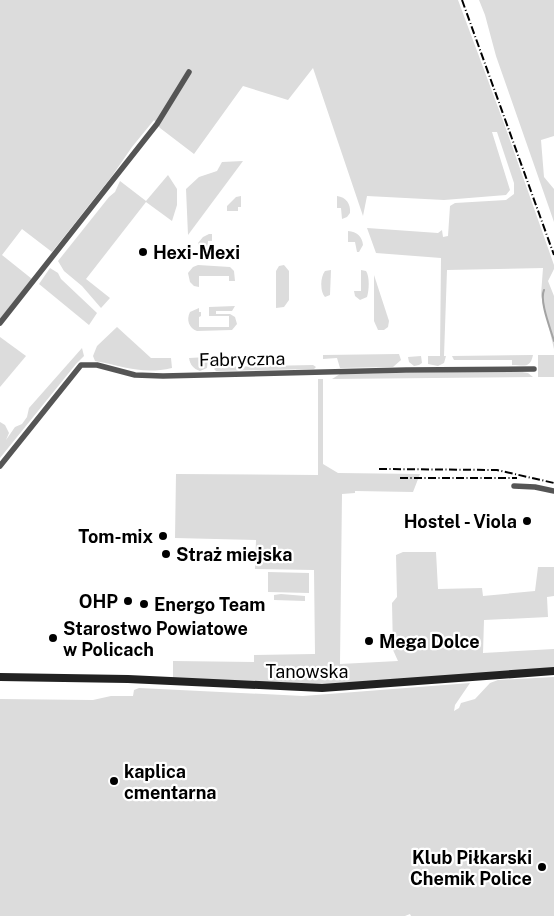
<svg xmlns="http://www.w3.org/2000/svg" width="554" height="916" font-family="'Public Sans',sans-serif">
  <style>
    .green { fill: #dcdcdc }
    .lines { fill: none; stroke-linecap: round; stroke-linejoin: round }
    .stream { stroke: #a3a3a3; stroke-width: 2 }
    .street { stroke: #555; stroke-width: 5.5 }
    .secondary { stroke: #222; stroke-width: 8 }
    .rail { stroke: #000; stroke-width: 2; stroke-dasharray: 8 2.5 1 2.5; stroke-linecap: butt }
    .poi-dot { fill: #000; stroke: #fff; stroke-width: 2 }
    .labels { text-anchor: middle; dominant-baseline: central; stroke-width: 4.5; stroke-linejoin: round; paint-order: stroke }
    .poi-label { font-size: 18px; font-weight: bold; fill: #000; stroke: #fff; text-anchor: start }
    .street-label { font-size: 18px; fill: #000; stroke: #fff }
  </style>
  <rect width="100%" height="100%" fill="#fff"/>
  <g class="green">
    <path d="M 0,0 L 458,0 L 505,126 L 554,265 L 554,269 L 548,281 L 554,296 L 554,349 L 541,295 L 543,268 L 447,270 L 444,356 L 446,356 L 444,363 L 438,366 L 428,364 L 428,356 L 440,356 L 441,258 L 376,253 L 367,228 L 438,233 L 442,230 L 443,237 L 448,236 L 450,206 L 455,203 L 506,200 L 514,194 L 514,183 L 497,132 L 492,132 L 510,190 L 506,195 L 444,200 L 367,196 L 363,216 L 313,68 L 288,100 L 243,86 L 194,154 L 160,128 L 154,120 L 132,147 L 112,176 L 52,252 L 22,229 L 2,255 L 32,279 L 0,319 Z"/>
    <path d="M 479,0 L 554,0 L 554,136 L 541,140 L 544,177 L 554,189 L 554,222 L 496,56 L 485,15 Z"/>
    <path d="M 243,161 L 188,235 L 186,189 L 199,177 L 217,171 L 222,162 Z"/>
    <path d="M 168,175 L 177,189 L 177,205 L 172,221 L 146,202 L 86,279 L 110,298 L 101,308 L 82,286 L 64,271 L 58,261 L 109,197 L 115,192 L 120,181 L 146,201 Z"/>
    <path d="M 241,196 L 241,207 L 238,207 L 238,211 L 227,211 L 227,206 L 236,197 Z"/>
    <path d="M 337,196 C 346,197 351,204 350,213 L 347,217 L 342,219 L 341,208 L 337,208 Z"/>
    <path d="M 348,231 C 357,232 362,236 363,245 L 359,252 L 357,252 L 355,242 L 348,242 Z"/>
    <path d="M 209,234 L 212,234 L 212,241 L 208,241 L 207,253 L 203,252 L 198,248 L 198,243 L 203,237 Z"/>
    <path d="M 198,265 L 230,267 L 234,271 L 235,281 L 229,281 L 229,276 L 199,276 L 199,287 L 194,286 L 190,282 L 188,273 L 193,267 Z"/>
    <path d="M 284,265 L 289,271 L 289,300 L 284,307 L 276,308 L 276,271 L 279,266 Z"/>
    <path d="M 50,268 L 58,273 L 61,279 L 97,313 L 89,325 L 39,284 Z"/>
    <path d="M 331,270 L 330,295 L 325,297 C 320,292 320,277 325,271 Z"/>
    <path d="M 361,270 L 366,271 C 370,277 369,291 367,297 L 360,300 L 355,296 L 354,291 L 361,291 Z"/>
    <path d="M 374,275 L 389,321 L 388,327 L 384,330 L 378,330 L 374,321 Z"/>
    <path d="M 235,306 L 232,311 L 216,311 L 216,314 L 230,314 L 235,317 L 237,324 L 232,330 L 197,331 C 189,328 186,320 190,312 L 199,308 L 199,312 L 201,312 L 201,316 L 199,317 L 199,327 L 229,327 L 229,316 L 209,316 L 209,307 Z"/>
    <path d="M 117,327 L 151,358 L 171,358 L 172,368 C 141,375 124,366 95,361 L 93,356 L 97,346 Z"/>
    <path d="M 0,337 L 26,356 L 0,387 Z"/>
    <path d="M 82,348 L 84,356 L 76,364 L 0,458 L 0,422 L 5,425 L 9,433 L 6,440 L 15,427 L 22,424 L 27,417 L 29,408 Z"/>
    <path d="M 399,354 L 401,360 L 393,367 L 340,368 L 337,358 L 323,359 L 323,355 Z"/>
    <path d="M 533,355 C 530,369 524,365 512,365 L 512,360 L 454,360 L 452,356 Z"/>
    <rect x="538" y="355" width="16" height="22"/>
    <path d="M 421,356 L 422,363 L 419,365 L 414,366 L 409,362 L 408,357 Z"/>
    <path d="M 208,357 L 207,368 L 200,371 C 193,369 190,364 189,358 Z"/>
    <path d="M 313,365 L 316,367 L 314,369 L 216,371 L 214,369 L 216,367 Z"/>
    <path d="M 516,371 L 528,373 L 533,377 L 332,379 L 340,374 Z"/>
    <path d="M 318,379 L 323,379 L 323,464 L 338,473 L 420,474 L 413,492 L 355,491 L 355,493 L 342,494 L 340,664 L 398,661 L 393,650 L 392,603 L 397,597 L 396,555 L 403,552 L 436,552 L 438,589 L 482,588 L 483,596 L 535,591 L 538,567 L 554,567 L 554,596 L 547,597 L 548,617 L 484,620 L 483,653 L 554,649 L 554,669 L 338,684 L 297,685 L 173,678 L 173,661 L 254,662 L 254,655 L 315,654 L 314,570 L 255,569 L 256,540 L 175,538 L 176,474 L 318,475 Z"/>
    <path d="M 268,572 L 309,573 L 309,593 L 268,592 Z"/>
    <path d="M 281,594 L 305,596 L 305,601 L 274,600 L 274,595 Z"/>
    <path d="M 554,677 L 554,916 L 411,916 L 410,914 L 405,916 L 0,916 L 0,699 L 93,700 L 111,696 L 133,696 L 134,690 L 139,688 L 303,696 L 470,683 L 455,705 L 454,711 L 459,708 L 461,703 L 475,699 L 490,683 L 498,680 Z"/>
  </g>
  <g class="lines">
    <path class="stream" d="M 544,290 C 539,301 551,330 554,341"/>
    <g class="street">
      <path d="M 0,323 L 157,124 L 189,72"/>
      <path d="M 0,466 L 81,365 L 97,365 L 135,375 L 163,376 L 406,370 L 534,369"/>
      <path d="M 514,486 L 535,487 L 554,491"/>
    </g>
    <path class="secondary" d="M 0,677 L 128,679 L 322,688 L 554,671"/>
    <g class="rail">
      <path d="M 462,0 L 554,255"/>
      <path d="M 379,469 L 497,470 L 554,483"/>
      <path d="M 400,478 L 517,478"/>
    </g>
  </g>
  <g class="poi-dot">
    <circle cx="143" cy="252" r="5"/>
    <circle cx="527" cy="521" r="5"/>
    <circle cx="163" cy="536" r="5"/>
    <circle cx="166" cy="554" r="5"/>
    <circle cx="128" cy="601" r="5"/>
    <circle cx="144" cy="604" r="5"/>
    <circle cx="53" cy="638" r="5"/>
    <circle cx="369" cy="641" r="5"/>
    <circle cx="114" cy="781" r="5"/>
    <circle cx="542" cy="867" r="5"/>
  </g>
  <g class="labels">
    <g class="poi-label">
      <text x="153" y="252">Hexi-Mexi</text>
      <text x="517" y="521" text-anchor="end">Hostel - Viola</text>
      <text x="153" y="536" text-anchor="end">Tom-mix</text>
      <text x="176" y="554">Straż miejska</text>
      <text x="118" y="601" text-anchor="end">OHP</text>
      <text x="154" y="604">Energo Team</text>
      <text x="63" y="628">Starostwo Powiatowe<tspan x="63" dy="21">w Policach</tspan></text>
      <text x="379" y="641">Mega Dolce</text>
      <text x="124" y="771">kaplica<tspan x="124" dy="21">cmentarna</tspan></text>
      <text x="532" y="857" text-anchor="end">Klub Piłkarski<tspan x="532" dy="21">Chemik Police</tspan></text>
    </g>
    <g class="street-label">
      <text transform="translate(242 359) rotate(-1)">Fabryczna</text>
      <text x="307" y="671">Tanowska</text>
    </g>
  </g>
</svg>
